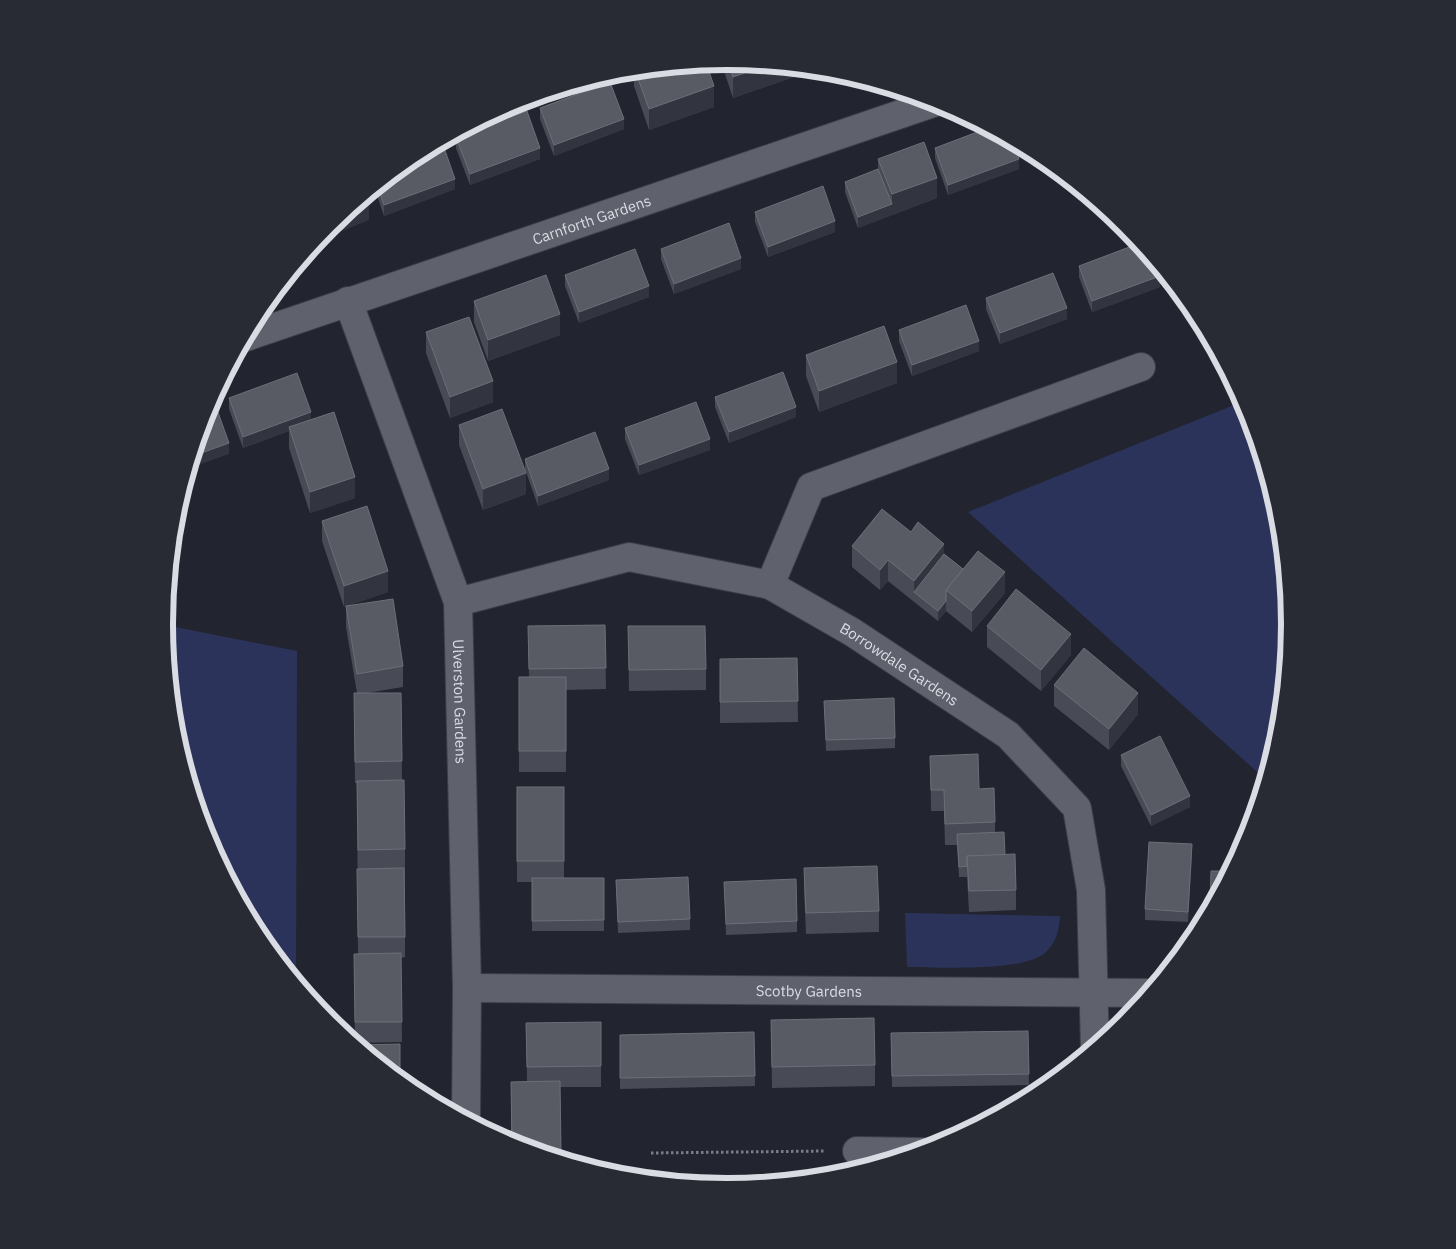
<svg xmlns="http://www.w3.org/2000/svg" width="1456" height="1249" font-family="'IBM Plex Sans',sans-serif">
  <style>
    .green { fill: #2b335b }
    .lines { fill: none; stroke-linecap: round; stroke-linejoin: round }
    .minor-casing { stroke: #3d3f48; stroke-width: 30 }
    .path { stroke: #7b7d86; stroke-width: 3; stroke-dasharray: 2.5 2.5; stroke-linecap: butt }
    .minor { stroke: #5f626d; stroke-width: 28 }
    .wall { fill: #484a55 }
    .shaded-wall { fill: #32353f }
    .building { fill: #585a64; stroke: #6c6e78 }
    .labels { text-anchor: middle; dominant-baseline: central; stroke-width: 5; stroke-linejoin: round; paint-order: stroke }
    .street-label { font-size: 15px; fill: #dadce3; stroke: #191c25 }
    .rim { fill: none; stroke: #dadce3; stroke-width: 6 }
  </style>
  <rect width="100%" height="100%" fill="#22252f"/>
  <g class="green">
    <path d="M 1244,401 L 1280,515 L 1291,625 L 1280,735 L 1266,780 L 968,512 Z"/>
    <path d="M 165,625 L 297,651 L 296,981 L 260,937 L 208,840 L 176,734 Z"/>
    <path d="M 905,913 L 1060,916 C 1059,929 1057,941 1047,951 C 1027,973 936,967 907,967 Z"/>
  </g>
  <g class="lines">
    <g class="minor-casing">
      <g id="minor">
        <path id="s1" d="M 348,301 L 458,602 L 467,988 L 466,1120"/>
        <path id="s2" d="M 246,337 L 936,102"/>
        <path d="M 770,585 L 811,487 L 1141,367"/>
        <path id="s3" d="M 458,602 L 629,557 L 770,585 L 852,632 L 1008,735 L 1077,808 L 1091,890 L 1095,1049"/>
        <path id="s4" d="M 467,988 L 1151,993"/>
        <path d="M 857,1151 L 921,1152"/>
      </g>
    </g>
    <path class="path" d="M 651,1153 L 826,1151"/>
    <use href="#minor" class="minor"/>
  </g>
  <g class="wall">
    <path d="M 728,61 L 797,68 L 797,76 L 733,98 L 721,62 Z"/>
    <path d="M 706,63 L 714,107 L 649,130 L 634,86 L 634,71 Z"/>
    <path d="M 540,108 L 624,129 L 554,156 L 540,119 Z"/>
    <path d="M 456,137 L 540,159 L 470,185 L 456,148 Z"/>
    <path d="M 935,148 L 1019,169 L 948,195 L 935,158 Z"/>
    <path d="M 1034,153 L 1041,156 L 1047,161 L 1039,165 Z"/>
    <path d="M 415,156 L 455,189 L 384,216 L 375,189 Z"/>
    <path d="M 878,159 L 937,198 L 858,228 L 845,192 L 845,182 L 878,169 Z"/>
    <path d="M 755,212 L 835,232 L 768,257 L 755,222 Z"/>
    <path d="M 661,249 L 741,269 L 674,294 L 661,259 Z"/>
    <path d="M 1079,266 L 1160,287 L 1092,312 L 1079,277 Z"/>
    <path d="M 565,275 L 649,297 L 579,323 L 565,286 Z"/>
    <path d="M 986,298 L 1067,319 L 1000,344 L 986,309 Z"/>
    <path d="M 474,301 L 560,335 L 488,361 L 474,322 Z"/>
    <path d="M 899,330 L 979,351 L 912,376 L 899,341 Z"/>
    <path d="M 426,332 L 493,402 L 450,418 L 426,353 Z"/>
    <path d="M 806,355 L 897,383 L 819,412 L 806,376 Z"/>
    <path d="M 715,397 L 796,417 L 729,443 L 715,407 Z"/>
    <path d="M 229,398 L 311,420 L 355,498 L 310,513 L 289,448 L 289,431 L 243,448 L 229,409 Z"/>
    <path d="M 459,425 L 526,494 L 483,510 L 459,445 Z"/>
    <path d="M 625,428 L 710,450 L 639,475 L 625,439 Z"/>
    <path d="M 525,459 L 609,480 L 538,506 L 525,469 Z"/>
    <path d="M 322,521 L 388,592 L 344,607 L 322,541 Z"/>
    <path d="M 911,532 L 944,554 L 963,569 L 1005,593 L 972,632 L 946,611 L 938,621 L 888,581 L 880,590 L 852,567 L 852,546 Z"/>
    <path d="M 346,606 L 403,666 L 403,687 L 367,693 L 401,693 L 402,781 L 405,849 L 405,957 L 401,958 L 402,1042 L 355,1043 L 354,954 L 358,954 L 357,783 L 355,783 L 354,714 L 357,693 L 346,627 Z"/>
    <path d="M 605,625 L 606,689 L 566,690 L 566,772 L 519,772 L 519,677 L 529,677 L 528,626 Z"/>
    <path d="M 628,626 L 706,669 L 706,690 L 629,691 Z"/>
    <path d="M 987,626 L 1071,655 L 1041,691 L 987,647 Z"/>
    <path d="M 797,658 L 798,722 L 720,723 L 720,659 Z"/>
    <path d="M 1054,685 L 1138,714 L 1109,750 L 1054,706 Z"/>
    <path d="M 824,701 L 895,738 L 895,748 L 826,751 Z"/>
    <path d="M 1121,755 L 1190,807 L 1151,826 L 1121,766 Z"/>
    <path d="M 930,756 L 979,789 L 995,822 L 995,832 L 1005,855 L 1016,890 L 1016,910 L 969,912 L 967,877 L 959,877 L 957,845 L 945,845 L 944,811 L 931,811 Z"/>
    <path d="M 517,787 L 564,787 L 564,878 L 604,878 L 604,931 L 532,931 L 532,882 L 517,882 Z"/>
    <path d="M 1192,855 L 1188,922 L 1145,920 L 1145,909 Z"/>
    <path d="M 804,868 L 879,911 L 879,932 L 806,934 L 804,889 Z"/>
    <path d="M 616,880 L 690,919 L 690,930 L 618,933 Z"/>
    <path d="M 724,882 L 797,921 L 797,932 L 726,935 Z"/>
    <path d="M 771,1020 L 875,1065 L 875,1086 L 772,1088 Z"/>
    <path d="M 526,1023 L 601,1066 L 601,1087 L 560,1087 L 561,1160 L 511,1144 L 511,1082 L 527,1081 Z"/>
    <path d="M 1028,1031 L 1029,1085 L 892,1087 L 891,1033 Z"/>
    <path d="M 754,1032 L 755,1086 L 620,1089 L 620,1035 Z"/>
  </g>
  <g class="shaded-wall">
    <path d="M 768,65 L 797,68 L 797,76 L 733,98 L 733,77 Z"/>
    <path d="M 714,86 L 714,107 L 649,130 L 649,109 Z"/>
    <path d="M 624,119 L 624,129 L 554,156 L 554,145 Z"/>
    <path d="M 540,148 L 540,159 L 470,185 L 470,174 Z"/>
    <path d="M 1039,155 L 1041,156 L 1047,161 L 1039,165 Z"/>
    <path d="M 1019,159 L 1019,169 L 948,195 L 948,185 Z"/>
    <path d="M 937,178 L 937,198 L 858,228 L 858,217 L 892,204 L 892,194 Z"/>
    <path d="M 455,179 L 455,189 L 384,216 L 384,205 Z"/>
    <path d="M 369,199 L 369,220 L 317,241 L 330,226 L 356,205 Z"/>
    <path d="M 835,221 L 835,232 L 768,257 L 768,247 Z"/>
    <path d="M 741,258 L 741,269 L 674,294 L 674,284 Z"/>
    <path d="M 1160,276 L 1160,287 L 1092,312 L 1092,301 Z"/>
    <path d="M 649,286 L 649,297 L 579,323 L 579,312 Z"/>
    <path d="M 1067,308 L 1067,319 L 1000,344 L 1000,333 Z"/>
    <path d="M 560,314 L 560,335 L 488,361 L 488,340 Z"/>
    <path d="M 979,341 L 979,351 L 912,376 L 912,365 Z"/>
    <path d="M 897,362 L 897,383 L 819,412 L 819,391 Z"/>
    <path d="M 493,381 L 493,402 L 450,418 L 450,397 Z"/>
    <path d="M 796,407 L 796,417 L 729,443 L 729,432 Z"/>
    <path d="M 311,412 L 311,423 L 289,427 L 289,431 L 243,448 L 243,437 Z"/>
    <path d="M 710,439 L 710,450 L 639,475 L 639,465 Z"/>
    <path d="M 229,443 L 229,454 L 190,468 L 193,456 Z"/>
    <path d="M 609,469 L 609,480 L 538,506 L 538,496 Z"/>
    <path d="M 526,473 L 526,494 L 483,510 L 483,489 Z"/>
    <path d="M 355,477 L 355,498 L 310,513 L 310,492 Z"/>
    <path d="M 944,544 L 944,565 L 914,592 L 914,581 Z"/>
    <path d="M 888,560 L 888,581 L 880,590 L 880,570 Z"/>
    <path d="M 388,571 L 388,592 L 344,607 L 344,586 Z"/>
    <path d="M 1005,572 L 1005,593 L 972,632 L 972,611 Z"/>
    <path d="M 946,601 L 946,611 L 938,621 L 938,611 Z"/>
    <path d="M 1071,634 L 1071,655 L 1041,691 L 1041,670 Z"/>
    <path d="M 1138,693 L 1138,714 L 1109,750 L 1109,729 Z"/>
    <path d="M 1190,796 L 1190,807 L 1151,826 L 1151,815 Z"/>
    <path d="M 1192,844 L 1192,855 L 1188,922 L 1188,912 Z"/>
  </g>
  <g class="building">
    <path d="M 728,61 L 768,65 L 733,77 Z"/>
    <path d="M 706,63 L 714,86 L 649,109 L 635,70 Z"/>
    <path d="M 610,82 L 624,119 L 554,145 L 540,108 Z"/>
    <path d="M 527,111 L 540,148 L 470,174 L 456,137 Z"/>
    <path d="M 988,128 L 1013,141 L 1019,159 L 948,185 L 935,148 Z"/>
    <path d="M 442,142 L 455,179 L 384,205 L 378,187 L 415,156 Z"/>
    <path d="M 924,142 L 937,178 L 892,194 L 878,159 Z"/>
    <path d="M 878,169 L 892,204 L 858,217 L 845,182 Z"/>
    <path d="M 823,186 L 835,221 L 768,247 L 755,212 Z"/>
    <path d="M 368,195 L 369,199 L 356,205 Z"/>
    <path d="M 729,223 L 741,258 L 674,284 L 661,249 Z"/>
    <path d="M 1140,243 L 1154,260 L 1160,276 L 1092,301 L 1079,266 Z"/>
    <path d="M 635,249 L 649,286 L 579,312 L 565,275 Z"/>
    <path d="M 1053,273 L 1067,308 L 1000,333 L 986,298 Z"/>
    <path d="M 546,275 L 560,314 L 488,340 L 474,301 Z"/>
    <path d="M 966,305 L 979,341 L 912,365 L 899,330 Z"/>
    <path d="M 469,317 L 493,381 L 450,397 L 426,332 Z"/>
    <path d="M 884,326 L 897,362 L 819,391 L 806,355 Z"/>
    <path d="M 783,372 L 796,407 L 729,432 L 715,397 Z"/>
    <path d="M 297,373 L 311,412 L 243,437 L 229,398 Z"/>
    <path d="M 696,402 L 710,439 L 639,465 L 625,428 Z"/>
    <path d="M 215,404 L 229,443 L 193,456 L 208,409 L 209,406 Z"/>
    <path d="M 502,409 L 526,473 L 483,489 L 459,425 Z"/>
    <path d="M 334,412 L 355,477 L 310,492 L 289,427 Z"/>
    <path d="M 595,432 L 609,469 L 538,496 L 525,459 Z"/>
    <path d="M 367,506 L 388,571 L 344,586 L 322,521 Z"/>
    <path d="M 882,509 L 911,532 L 918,522 L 944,544 L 914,581 L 888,560 L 880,570 L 852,546 Z"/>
    <path d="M 978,551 L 1005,572 L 972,611 L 946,590 Z"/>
    <path d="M 944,554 L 963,569 L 946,590 L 946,601 L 938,611 L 914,592 Z"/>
    <path d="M 1016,589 L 1071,634 L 1041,670 L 987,626 Z"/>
    <path d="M 393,599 L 403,666 L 357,674 L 346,606 Z"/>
    <path d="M 605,625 L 606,668 L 529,669 L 528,626 Z"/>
    <path d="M 628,626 L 705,626 L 706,669 L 629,670 Z"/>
    <path d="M 1084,648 L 1138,693 L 1109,729 L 1054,685 Z"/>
    <path d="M 797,658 L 798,701 L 720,702 L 720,659 Z"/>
    <rect x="519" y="677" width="47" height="74"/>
    <path d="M 354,693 L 401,693 L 402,761 L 355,762 Z"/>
    <path d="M 894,698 L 895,738 L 826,740 L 824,701 Z"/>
    <path d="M 1160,736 L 1190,796 L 1151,815 L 1121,755 Z"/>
    <path d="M 978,754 L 979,789 L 994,788 L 995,822 L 945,824 L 944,790 L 931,790 L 930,756 Z"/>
    <path d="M 404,780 L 405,849 L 358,850 L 357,781 Z"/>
    <rect x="517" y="787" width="47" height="74"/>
    <path d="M 1004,832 L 1005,855 L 967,856 L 967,866 L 959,867 L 957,834 Z"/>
    <path d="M 1149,842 L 1192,844 L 1188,912 L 1145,909 Z"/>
    <path d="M 1015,854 L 1016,890 L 969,891 L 967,856 Z"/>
    <path d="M 877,866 L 879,911 L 806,913 L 804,868 Z"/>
    <path d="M 404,868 L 405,937 L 358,937 L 357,869 Z"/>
    <path d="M 1211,871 L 1232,871 L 1210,911 Z"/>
    <path d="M 688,877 L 690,919 L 618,922 L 616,880 Z"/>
    <path d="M 532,878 L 604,878 L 604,920 L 532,921 Z"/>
    <path d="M 796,879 L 797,921 L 726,924 L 724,882 Z"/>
    <path d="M 401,953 L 402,1022 L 355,1022 L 354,954 Z"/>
    <path d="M 874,1018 L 875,1065 L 772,1067 L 771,1020 Z"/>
    <path d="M 601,1022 L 601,1066 L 527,1067 L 526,1023 Z"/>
    <path d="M 1028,1031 L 1029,1074 L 892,1076 L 891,1033 Z"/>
    <path d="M 754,1032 L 755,1076 L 620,1078 L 620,1035 Z"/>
    <path d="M 400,1044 L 400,1081 L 357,1045 Z"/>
    <path d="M 560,1081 L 561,1152 L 536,1152 L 512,1145 L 511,1082 Z"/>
  </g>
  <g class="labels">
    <g class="street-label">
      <text stroke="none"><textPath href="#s2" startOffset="365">Carnforth Gardens</textPath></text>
      <text stroke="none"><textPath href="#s3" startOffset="472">Borrowdale Gardens</textPath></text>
      <text stroke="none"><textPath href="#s1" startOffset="420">Ulverston Gardens</textPath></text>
      <text stroke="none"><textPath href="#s4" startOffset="342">Scotby Gardens</textPath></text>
    </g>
  </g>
  <path d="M0 0H1456V1249H0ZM173 624a554 554 0 1 1 1108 0a554 554 0 1 1-1108 0Z" fill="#282b34" fill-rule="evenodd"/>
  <path class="rim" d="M173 624a554 554 0 1 1 1108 0a554 554 0 1 1-1108 0Z"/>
</svg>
